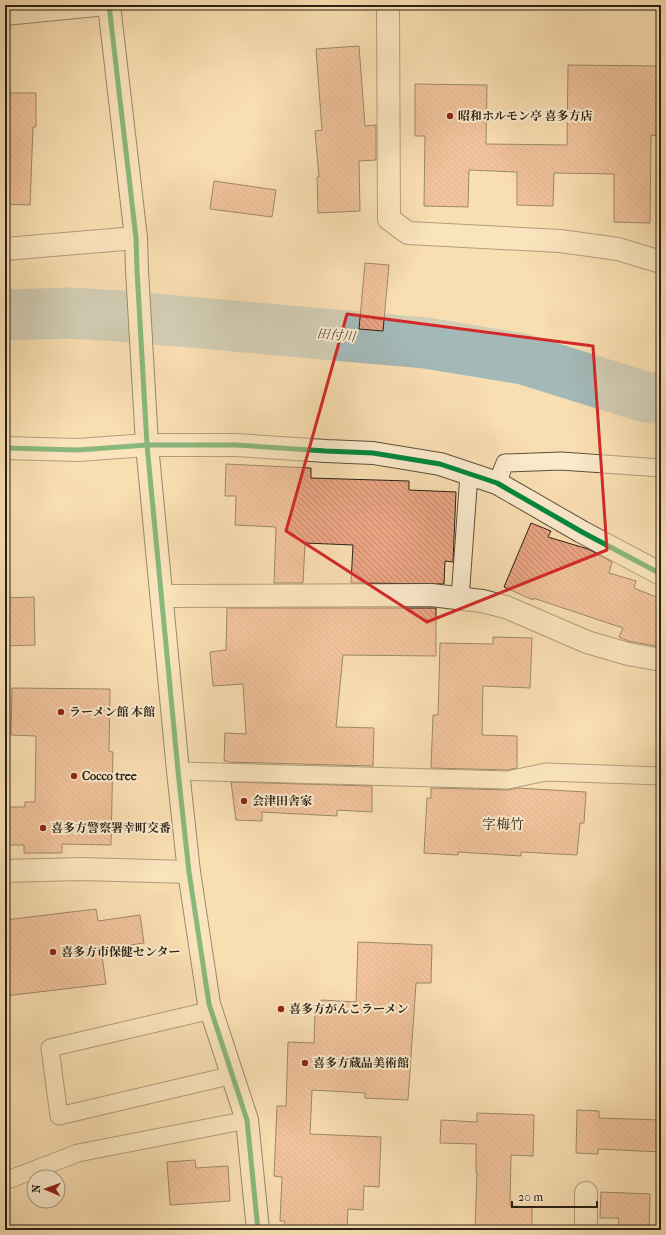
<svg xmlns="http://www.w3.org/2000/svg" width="666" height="1235" font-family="'IM FELL French Canon','Noto Serif JP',serif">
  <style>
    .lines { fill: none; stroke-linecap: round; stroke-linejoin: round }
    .river { stroke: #a3b9b8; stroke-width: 51 }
    .building { fill: url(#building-back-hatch); stroke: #2a2115 }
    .lane-casing { stroke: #5e503c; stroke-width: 19 }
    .street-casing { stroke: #5e503c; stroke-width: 24 }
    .secondary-casing { stroke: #2a2115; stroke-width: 24 }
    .lane { stroke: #fbeacc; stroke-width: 17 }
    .street { stroke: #fbeacc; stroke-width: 22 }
    .secondary { stroke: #fbeacc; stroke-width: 22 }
    .cycleway-casing { stroke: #fbeacc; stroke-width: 8 }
    .cycleway { stroke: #00873e; stroke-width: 5 }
    .marked { fill: none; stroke: #d62828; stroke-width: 3; stroke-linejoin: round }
    .poi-dot { fill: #8f2418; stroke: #fbeacc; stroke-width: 1.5 }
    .labels { text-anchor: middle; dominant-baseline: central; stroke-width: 4; stroke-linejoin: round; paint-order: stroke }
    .poi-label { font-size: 12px; font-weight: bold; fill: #2a2115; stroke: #fbeacc; text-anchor: start }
    .water-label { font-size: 13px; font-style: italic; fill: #4e4f46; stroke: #fbeacc }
    .quarter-label { font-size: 14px; fill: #2a2115; stroke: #fbeacc }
  </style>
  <defs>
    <pattern id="building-back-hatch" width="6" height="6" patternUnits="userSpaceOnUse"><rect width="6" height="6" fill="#eba584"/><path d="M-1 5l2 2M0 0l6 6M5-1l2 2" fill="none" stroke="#bf866b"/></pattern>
  </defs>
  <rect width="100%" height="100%" fill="#f9deb1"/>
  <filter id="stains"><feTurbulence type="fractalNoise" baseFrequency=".005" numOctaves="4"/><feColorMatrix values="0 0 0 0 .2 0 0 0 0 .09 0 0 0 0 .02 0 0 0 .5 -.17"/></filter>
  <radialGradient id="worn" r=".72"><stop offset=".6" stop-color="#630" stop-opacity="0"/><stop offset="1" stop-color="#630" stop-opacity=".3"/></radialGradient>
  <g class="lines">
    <path class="river" d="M 5,315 L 69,313 L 120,316 L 426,343 L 523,359 L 645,397 L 661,399"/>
  </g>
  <g class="building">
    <path d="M 359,46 L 365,126 L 376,125 L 376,160 L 359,161 L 360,211 L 318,213 L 317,177 L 319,177 L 315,131 L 322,130 L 316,49 Z"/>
    <path d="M 568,65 L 661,66 L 661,136 L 651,135 L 650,223 L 614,222 L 614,174 L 554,173 L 553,206 L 517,205 L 517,172 L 469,170 L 468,207 L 424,206 L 425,136 L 415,136 L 415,84 L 487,85 L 486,144 L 567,145 Z"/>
    <path d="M 5,93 L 36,93 L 36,127 L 33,127 L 30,205 L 5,204 Z"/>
    <path d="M 214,181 L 276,190 L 272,217 L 210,209 Z"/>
    <path d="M 365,263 L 389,265 L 383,331 L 359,329 Z"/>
    <path d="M 226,464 L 311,468 L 311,478 L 409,481 L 409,490 L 456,492 L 453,562 L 445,561 L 444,584 L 351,583 L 353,545 L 305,543 L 303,583 L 274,583 L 276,527 L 235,525 L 236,496 L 225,496 Z"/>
    <path d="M 531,523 L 551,531 L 548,537 L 588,549 L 612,562 L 609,573 L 636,581 L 634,588 L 661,599 L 661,647 L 628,641 L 619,637 L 623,628 L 533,598 L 533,600 L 504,587 Z"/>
    <path d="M 34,597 L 35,645 L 5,646 L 5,598 Z"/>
    <path d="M 227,608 L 436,608 L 436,656 L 343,655 L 336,727 L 374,728 L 373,766 L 228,762 L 228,761 L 224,761 L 225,733 L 246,734 L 243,684 L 213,686 L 210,652 L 226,650 Z"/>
    <path d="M 493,637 L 532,638 L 530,688 L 483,686 L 482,735 L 517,736 L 517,768 L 507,770 L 431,768 L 433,715 L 438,715 L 440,643 L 493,644 Z"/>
    <path d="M 12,688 L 110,689 L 109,751 L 113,752 L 111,845 L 62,844 L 62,853 L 24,853 L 24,845 L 5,845 L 5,807 L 25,807 L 25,802 L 35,802 L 36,736 L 11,735 Z"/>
    <path d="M 231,782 L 372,786 L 372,812 L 337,810 L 337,816 L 262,812 L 262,821 L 236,820 Z"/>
    <path d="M 431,788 L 508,790 L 517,788 L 586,792 L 584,823 L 580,823 L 577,855 L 521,852 L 521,856 L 458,852 L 458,855 L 424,853 L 427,798 L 431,798 Z"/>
    <path d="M 96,909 L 98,921 L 140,915 L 144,943 L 101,949 L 106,984 L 5,996 L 5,920 Z"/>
    <path d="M 358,942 L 432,945 L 431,983 L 416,983 L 408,1100 L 365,1098 L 365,1093 L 312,1090 L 310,1134 L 381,1137 L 379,1187 L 364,1186 L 363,1210 L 348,1209 L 347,1229 L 284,1227 L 285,1221 L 280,1221 L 282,1177 L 274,1176 L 277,1106 L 286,1106 L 288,1042 L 314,1043 L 315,1012 L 320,1012 L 321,1000 L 356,1002 Z"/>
    <path d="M 577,1110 L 599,1111 L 599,1118 L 661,1120 L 661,1152 L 598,1149 L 598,1154 L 576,1153 Z"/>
    <path d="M 477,1113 L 534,1115 L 533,1156 L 511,1155 L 510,1206 L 532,1207 L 532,1230 L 475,1230 L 477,1172 L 476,1172 L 476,1144 L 440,1143 L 441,1120 L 477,1122 Z"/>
    <path d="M 195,1160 L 196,1168 L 228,1166 L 230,1201 L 170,1205 L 167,1162 Z"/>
    <path d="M 601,1192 L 650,1194 L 649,1230 L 618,1230 L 619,1218 L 600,1218 Z"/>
  </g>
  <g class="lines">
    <g class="lane-casing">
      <g id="lane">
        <path d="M 497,483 L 505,463 L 561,461 L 661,468"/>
        <path d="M 460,599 L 469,474"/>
        <path d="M 178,771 L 508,780 L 546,772 L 661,776"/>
        <path d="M 212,1010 L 50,1048 L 59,1116 L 233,1075"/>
        <path d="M 5,1181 L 78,1153 L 247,1120"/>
      </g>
    </g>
    <g class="street-casing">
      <g id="street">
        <path d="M 388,5 L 389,219 L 408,233 L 560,241 L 618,249 L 661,262"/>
        <path d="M 5,249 L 136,238"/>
        <path d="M 5,448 L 78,450 L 147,445 L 236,445 L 326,451 L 373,453 L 440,464 L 497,483 L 582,532 L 661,574"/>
        <path d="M 162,596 L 431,595 L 482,601 L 506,607 L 587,642 L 628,654 L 661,660"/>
        <path d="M 5,871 L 82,869 L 189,872"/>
        <path d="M 586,1230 L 586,1193"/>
      </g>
    </g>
    <g class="secondary-casing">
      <g id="secondary">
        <path d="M 109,5 L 136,238 L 137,270 L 147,445 L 178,771 L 189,872 L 209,1004 L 247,1120 L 258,1230"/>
        <path d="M 5,14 L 96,5"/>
      </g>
    </g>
    <use href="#lane" class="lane"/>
    <use href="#street" class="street"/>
    <use href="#secondary" class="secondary"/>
    <g class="cycleway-casing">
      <g id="cycleway">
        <path d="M 109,5 L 136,238 L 137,270 L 147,445 L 178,771 L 189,872 L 209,1004 L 247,1120 L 258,1230"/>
        <path d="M 5,448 L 78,450 L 147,445 L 236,445 L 326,451 L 373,453 L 440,464 L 497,483 L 582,532 L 661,574"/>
      </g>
    </g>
    <use href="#cycleway" class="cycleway"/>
  </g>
  <path d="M0 0H666V1235H0ZM 347,314 L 593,346 L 607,550 L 427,622 L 286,531 Z" fill="#f9deb1" fill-opacity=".55" fill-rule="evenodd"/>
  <path class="marked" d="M 347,314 L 593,346 L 607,550 L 427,622 L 286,531 Z"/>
  <g class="poi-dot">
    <circle cx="450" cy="116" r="4"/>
    <circle cx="61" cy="712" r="4"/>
    <circle cx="74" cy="776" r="4"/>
    <circle cx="244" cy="801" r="4"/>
    <circle cx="43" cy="828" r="4"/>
    <circle cx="53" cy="952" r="4"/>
    <circle cx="281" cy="1009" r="4"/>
    <circle cx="305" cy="1063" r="4"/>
  </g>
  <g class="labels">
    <g class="poi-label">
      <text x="458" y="116">昭和ホルモン亭 喜多方店</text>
      <text x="69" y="712">ラーメン館 本館</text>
      <text x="82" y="776">Cocco tree</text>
      <text x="252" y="801">会津田舎家</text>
      <text x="51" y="828">喜多方警察署幸町交番</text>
      <text x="61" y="952">喜多方市保健センター</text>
      <text x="289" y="1009">喜多方がんこラーメン</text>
      <text x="313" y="1063">喜多方蔵品美術館</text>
    </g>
    <g class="water-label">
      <text transform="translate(336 335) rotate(5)">田付川</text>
    </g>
    <g class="quarter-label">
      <text x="503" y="824">字梅竹</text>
    </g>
  </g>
  <rect width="666" height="1235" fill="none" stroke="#f9deb1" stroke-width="20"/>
  <rect x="6" y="6" width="654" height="1223" fill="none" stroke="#2a2115" stroke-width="2"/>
  <rect x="10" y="10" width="646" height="1215" fill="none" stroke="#2a2115"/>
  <g transform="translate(46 1189) rotate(272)"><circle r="19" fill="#fbeacc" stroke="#a79a83"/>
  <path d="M0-3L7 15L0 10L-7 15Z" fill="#8f2418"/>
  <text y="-6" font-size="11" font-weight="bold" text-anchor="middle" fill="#2a2115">N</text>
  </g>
  <path d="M512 1201v6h85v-6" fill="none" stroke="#2a2115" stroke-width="2"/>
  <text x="518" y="1201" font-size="12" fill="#2a2115" stroke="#fbeacc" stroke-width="3" paint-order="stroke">20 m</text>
  <rect width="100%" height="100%" filter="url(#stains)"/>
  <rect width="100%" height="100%" fill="url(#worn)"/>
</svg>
